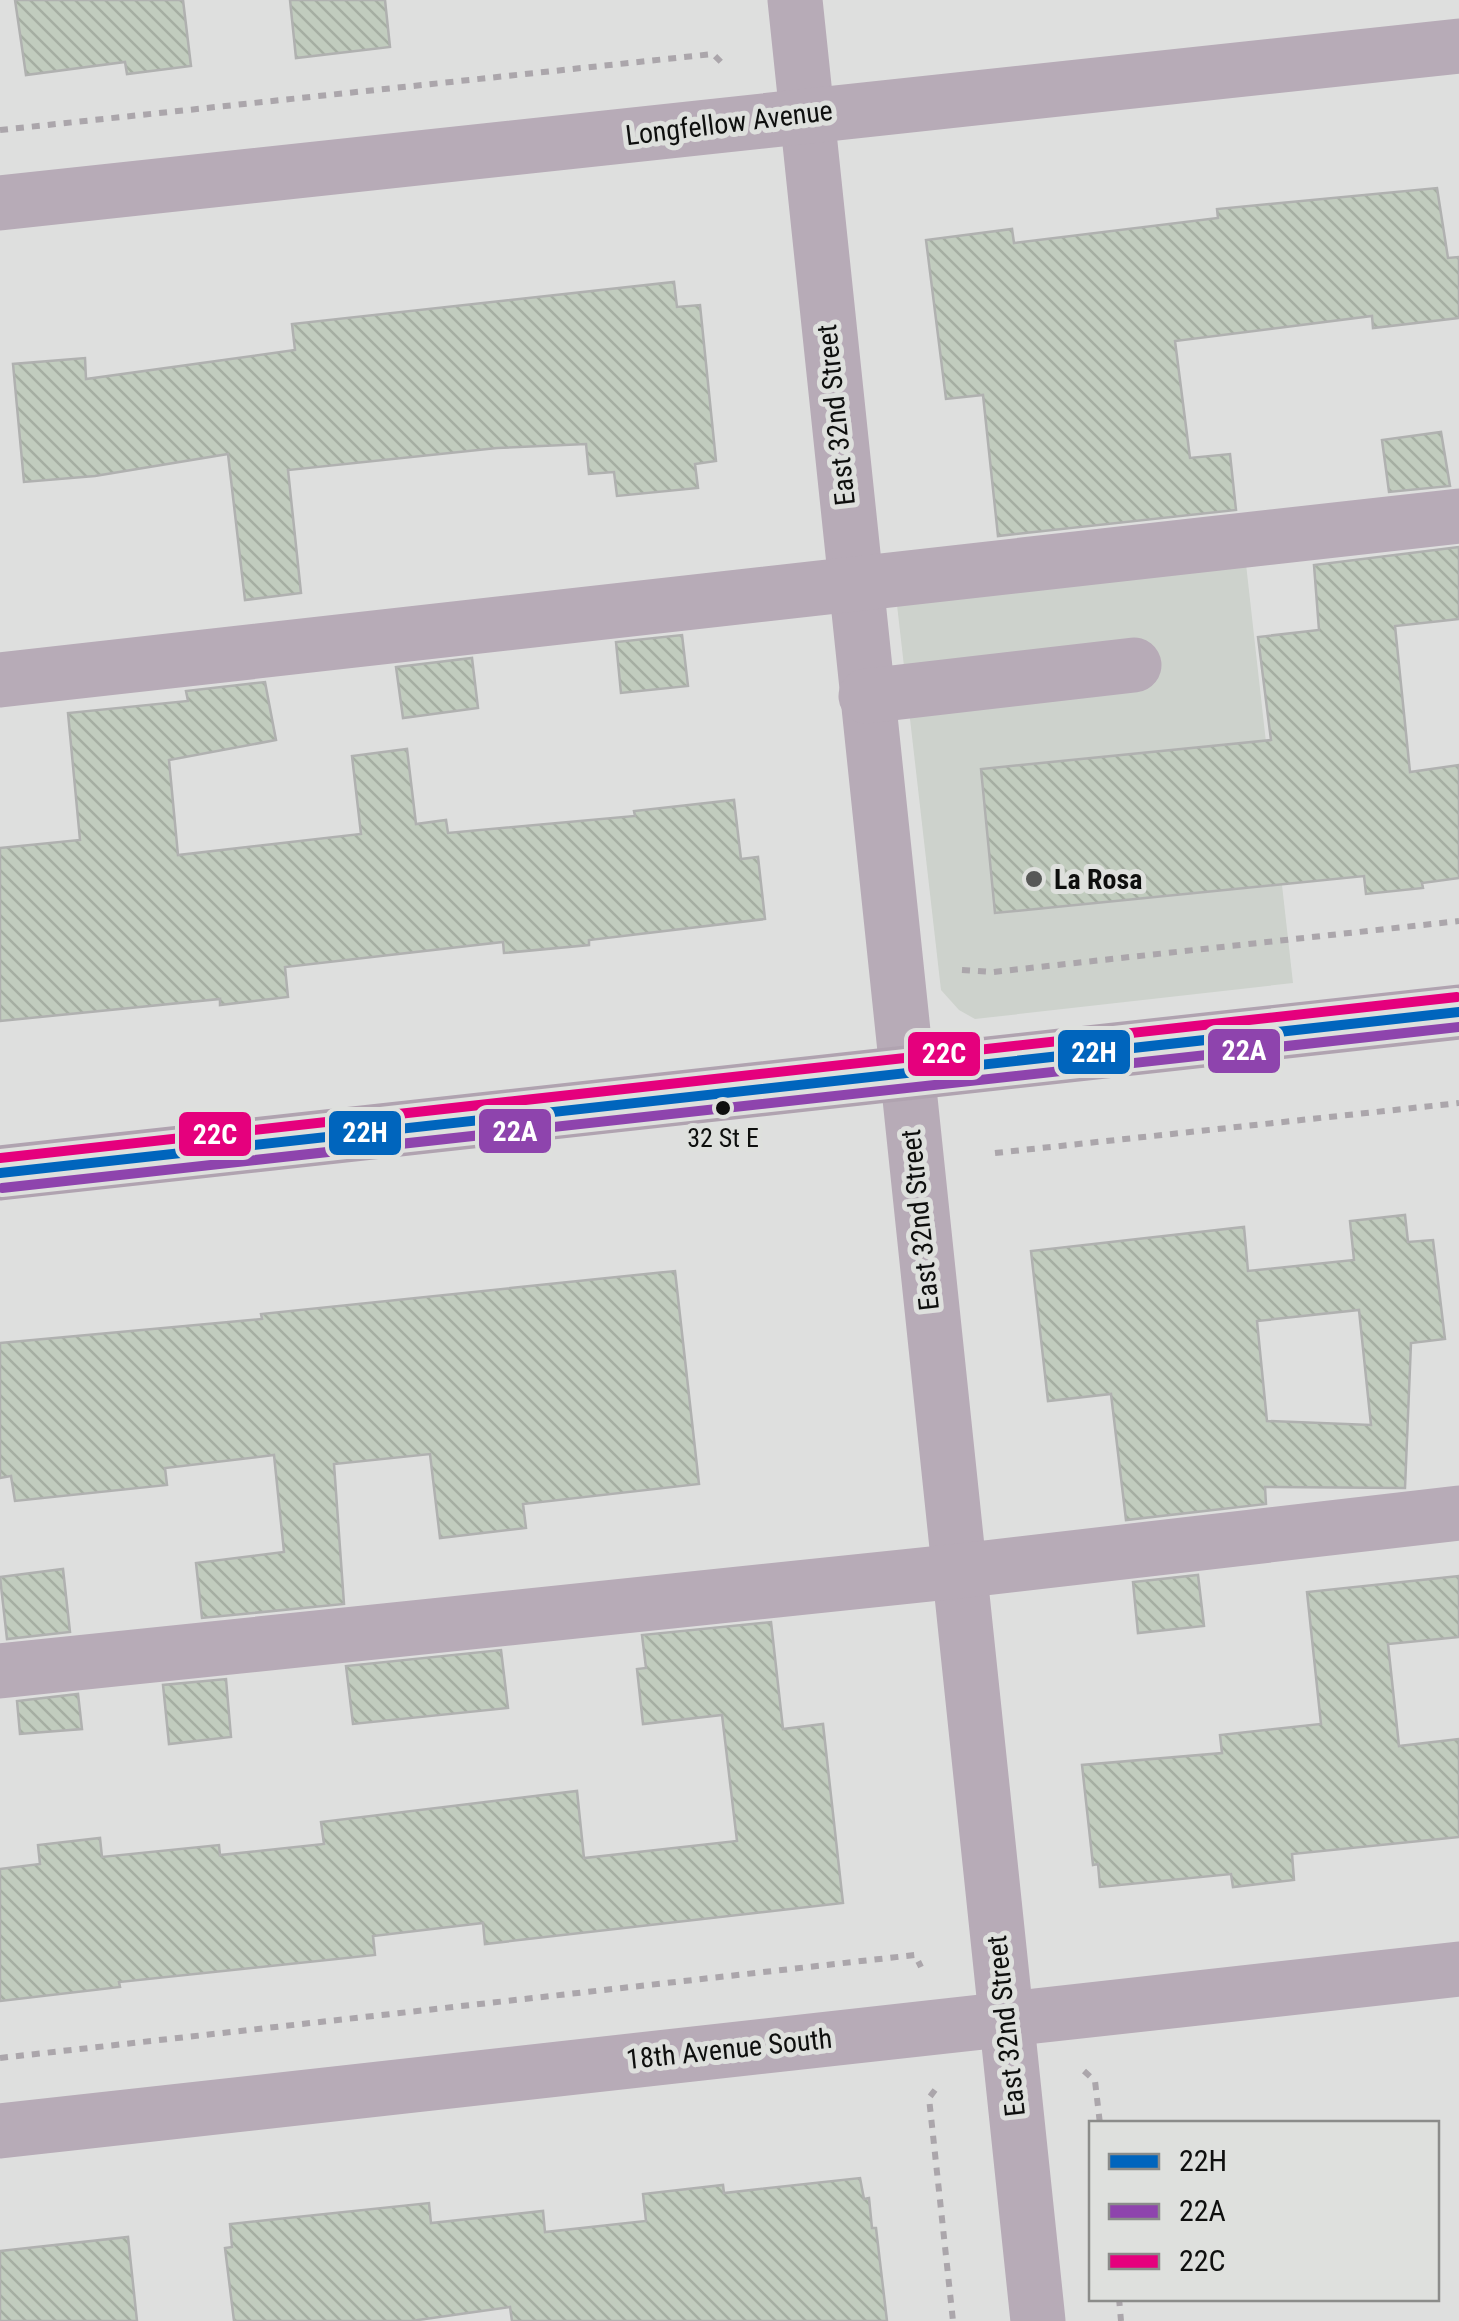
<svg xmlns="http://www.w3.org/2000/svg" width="1459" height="2321" font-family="'Roboto Condensed',sans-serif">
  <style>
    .built { fill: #cdd2cc }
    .building { fill: url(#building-back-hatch); stroke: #b0b1b0; stroke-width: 2.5; fill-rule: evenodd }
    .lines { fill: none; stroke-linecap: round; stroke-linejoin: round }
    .path { stroke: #aba6ab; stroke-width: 6; stroke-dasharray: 8 8; stroke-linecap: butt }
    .minor { stroke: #b7abb7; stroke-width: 55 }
    .major { stroke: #b0a3b0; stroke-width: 55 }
    .bus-1-casing { stroke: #dee0dd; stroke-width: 18 }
    .bus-2-casing { stroke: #dee0dd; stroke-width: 18 }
    .bus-3-casing { stroke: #dee0dd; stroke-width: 18 }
    .bus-1 { stroke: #0065bd; stroke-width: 10 }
    .bus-2 { stroke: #8e44ad; stroke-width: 10 }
    .bus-3 { stroke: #e5007d; stroke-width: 10 }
    .poi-dot { fill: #575857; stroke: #dee0dd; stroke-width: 4 }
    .bus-dot { fill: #0e0f0e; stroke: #dee0dd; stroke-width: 4 }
    .labels { text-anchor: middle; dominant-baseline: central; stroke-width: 10; stroke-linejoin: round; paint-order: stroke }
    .bus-label { font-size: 26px; fill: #0e0f0e; stroke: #dee0dd }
    .street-label { font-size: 28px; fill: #0e0f0e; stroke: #dee0dd }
    .poi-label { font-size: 28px; font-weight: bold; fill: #0e0f0e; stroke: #dee0dd; text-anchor: start }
    .line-badge { stroke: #dee0dd; stroke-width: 4 }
    .badge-label { font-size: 28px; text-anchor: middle; font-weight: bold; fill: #fff }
  </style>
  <defs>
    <pattern id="building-back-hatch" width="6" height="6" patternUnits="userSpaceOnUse" patternTransform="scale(2.5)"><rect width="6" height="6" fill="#c1ccbe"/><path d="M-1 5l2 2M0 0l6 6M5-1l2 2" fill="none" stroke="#a5aea2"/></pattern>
  </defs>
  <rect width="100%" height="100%" fill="#dedfde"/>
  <path class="built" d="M 1246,564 L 1293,983 L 975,1019 L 959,1010 L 941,990 L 897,605 Z"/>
  <g class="building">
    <path d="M 15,0 L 183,0 L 191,66 L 127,74 L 125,62 L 26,75 Z"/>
    <path d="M 290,0 L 385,0 L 390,47 L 296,58 Z"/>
    <path d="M 1437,188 L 1448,258 L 1459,257 L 1459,318 L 1373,328 L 1372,316 L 1175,341 L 1190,458 L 1230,454 L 1236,510 L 998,536 L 983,395 L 946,399 L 926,240 L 1012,229 L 1014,243 L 1218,218 L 1217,209 Z"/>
    <path d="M 674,282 L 677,307 L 700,305 L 716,461 L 695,464 L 698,488 L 617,496 L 614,472 L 589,474 L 586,444 L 497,448 L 288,470 L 301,593 L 245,600 L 228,454 L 95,476 L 24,482 L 13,364 L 85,358 L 86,379 L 295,350 L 292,324 Z"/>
    <path d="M 1441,432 L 1450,486 L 1389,492 L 1382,440 Z"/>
    <path d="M 1459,547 L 1459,619 L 1395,626 L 1410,772 L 1459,765 L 1459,878 L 1422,883 L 1423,888 L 1366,894 L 1364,876 L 995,913 L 981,769 L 1271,740 L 1258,637 L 1319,630 L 1314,565 Z"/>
    <path d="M 682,635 L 688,686 L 621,693 L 616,642 Z"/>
    <path d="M 472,658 L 478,708 L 403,718 L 396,667 Z"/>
    <path d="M 265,682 L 276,740 L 169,760 L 178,855 L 361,834 L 352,756 L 407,749 L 416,824 L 446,820 L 448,833 L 635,816 L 634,811 L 734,800 L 741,859 L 758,857 L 765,919 L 589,940 L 589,945 L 504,953 L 503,942 L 285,967 L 288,997 L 220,1005 L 220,999 L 0,1021 L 0,848 L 80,840 L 68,713 L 188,701 L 186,691 Z"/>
    <path d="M 1405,1215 L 1408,1242 L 1433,1240 L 1445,1339 L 1411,1343 L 1405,1488 L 1265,1487 L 1266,1504 L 1126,1520 L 1111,1394 L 1048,1401 L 1031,1251 L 1244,1227 L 1248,1271 L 1354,1260 L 1350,1221 ZM 1359,1310 L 1371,1425 L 1267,1421 L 1257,1321 Z"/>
    <path d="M 675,1271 L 699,1484 L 523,1504 L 526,1528 L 440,1538 L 430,1454 L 334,1464 L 344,1604 L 202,1618 L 196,1563 L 284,1552 L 274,1455 L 165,1468 L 167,1485 L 15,1501 L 11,1476 L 0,1478 L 0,1343 L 262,1319 L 261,1314 Z"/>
    <path d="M 63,1569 L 70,1632 L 7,1639 L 0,1577 Z"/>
    <path d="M 1198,1575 L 1204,1626 L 1138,1633 L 1133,1582 Z"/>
    <path d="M 1459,1576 L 1459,1637 L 1388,1644 L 1399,1746 L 1459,1739 L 1459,1837 L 1292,1854 L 1294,1880 L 1233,1887 L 1231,1874 L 1100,1887 L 1098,1864 L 1093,1865 L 1082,1765 L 1222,1753 L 1220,1735 L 1321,1724 L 1307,1592 Z"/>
    <path d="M 771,1622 L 783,1729 L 823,1724 L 843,1903 L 485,1944 L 483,1923 L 373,1936 L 375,1955 L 119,1982 L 120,1987 L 0,2001 L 0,1869 L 40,1864 L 38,1845 L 100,1838 L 102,1857 L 219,1845 L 220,1855 L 324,1844 L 321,1822 L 577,1791 L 584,1858 L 737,1841 L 722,1715 L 643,1724 L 637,1669 L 646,1668 L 642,1635 Z"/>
    <path d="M 501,1650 L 508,1708 L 353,1724 L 346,1666 Z"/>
    <path d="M 226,1679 L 231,1737 L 169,1744 L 163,1685 Z"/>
    <path d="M 78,1694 L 82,1729 L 20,1734 L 17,1701 Z"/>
    <path d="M 860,2178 L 864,2199 L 869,2198 L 872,2228 L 876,2228 L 887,2321 L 512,2321 L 510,2307 L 411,2321 L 234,2321 L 225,2248 L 232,2247 L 230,2224 L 429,2203 L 431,2223 L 543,2211 L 545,2232 L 646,2221 L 643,2194 L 723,2185 L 724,2193 Z"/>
    <path d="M 128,2237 L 137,2321 L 0,2321 L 0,2251 Z"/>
  </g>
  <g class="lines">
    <g class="path">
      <path d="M 0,130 L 713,54 L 723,64"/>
      <path d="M 962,970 L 993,972 L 1459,921"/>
      <path d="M 995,1153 L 1459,1103"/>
      <path d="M 0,2058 L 915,1955 L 921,1967"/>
      <path d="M 1084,2071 L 1095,2081 L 1100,2124"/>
      <path d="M 935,2090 L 929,2098 L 953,2321"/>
      <path d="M 1119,2298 L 1121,2321"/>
    </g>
    <g class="minor">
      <path d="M 795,0 L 1038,2321"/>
      <path d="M 0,203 L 1459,46"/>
      <path d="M 0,680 L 1459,516"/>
      <path d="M 866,696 L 1134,665"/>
      <path d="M 0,1671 L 959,1571 L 1459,1513"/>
      <path d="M 0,2131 L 1459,1969"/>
    </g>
    <path class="major" d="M 0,1173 L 1459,1012"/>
    <g class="bus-1-casing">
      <path id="bus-1" d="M 0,1173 L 1459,1012"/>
    </g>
    <g class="bus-2-casing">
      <path id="bus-2" d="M 2,1188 L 1459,1027"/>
    </g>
    <g class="bus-3-casing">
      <path id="bus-3" d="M 0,1158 L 1457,997"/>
    </g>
    <use href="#bus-1" class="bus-1"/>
    <use href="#bus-2" class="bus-2"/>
    <use href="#bus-3" class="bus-3"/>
  </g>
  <circle class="poi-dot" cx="1034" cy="879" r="10"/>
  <circle class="bus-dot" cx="723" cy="1108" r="9"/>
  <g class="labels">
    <g class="bus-label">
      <text x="723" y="1138">32 St E</text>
    </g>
    <g class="street-label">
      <text transform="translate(729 123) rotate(-7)">Longfellow Avenue</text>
      <text transform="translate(836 415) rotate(-96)">East 32nd Street</text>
      <text transform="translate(920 1220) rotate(-96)">East 32nd Street</text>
      <text transform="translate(1006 2026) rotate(-96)">East 32nd Street</text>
      <text transform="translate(729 2049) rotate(-6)">18th Avenue South</text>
    </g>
    <g class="poi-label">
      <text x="1054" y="879">La Rosa</text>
    </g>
  </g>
  <g class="line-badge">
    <rect x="1206" y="1027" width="76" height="48" rx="10" fill="#8e44ad"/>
    <rect x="1056" y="1028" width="76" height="48" rx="10" fill="#0065bd"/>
    <rect x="906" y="1030" width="76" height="48" rx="10" fill="#e5007d"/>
    <rect x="477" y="1107" width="76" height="48" rx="10" fill="#8e44ad"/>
    <rect x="327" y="1109" width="76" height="48" rx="10" fill="#0065bd"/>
    <rect x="177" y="1110" width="76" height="48" rx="10" fill="#e5007d"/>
  </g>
  <g class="badge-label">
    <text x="1244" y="1060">22A</text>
    <text x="1094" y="1062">22H</text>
    <text x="944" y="1063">22C</text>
    <text x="515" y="1141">22A</text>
    <text x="365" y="1142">22H</text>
    <text x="215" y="1144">22C</text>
  </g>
  <rect x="1089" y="2121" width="350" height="180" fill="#dee0dd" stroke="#8b8c8a" stroke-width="2.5"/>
  <rect x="1109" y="2154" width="50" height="15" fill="#0065bd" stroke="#8b8c8a" stroke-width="2.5"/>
  <text x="1179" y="2171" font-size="30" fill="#0e0f0e">22H</text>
  <rect x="1109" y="2204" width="50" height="15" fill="#8e44ad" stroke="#8b8c8a" stroke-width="2.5"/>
  <text x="1179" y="2221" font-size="30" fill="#0e0f0e">22A</text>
  <rect x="1109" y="2254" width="50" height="15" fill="#e5007d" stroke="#8b8c8a" stroke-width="2.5"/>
  <text x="1179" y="2271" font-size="30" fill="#0e0f0e">22C</text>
</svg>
